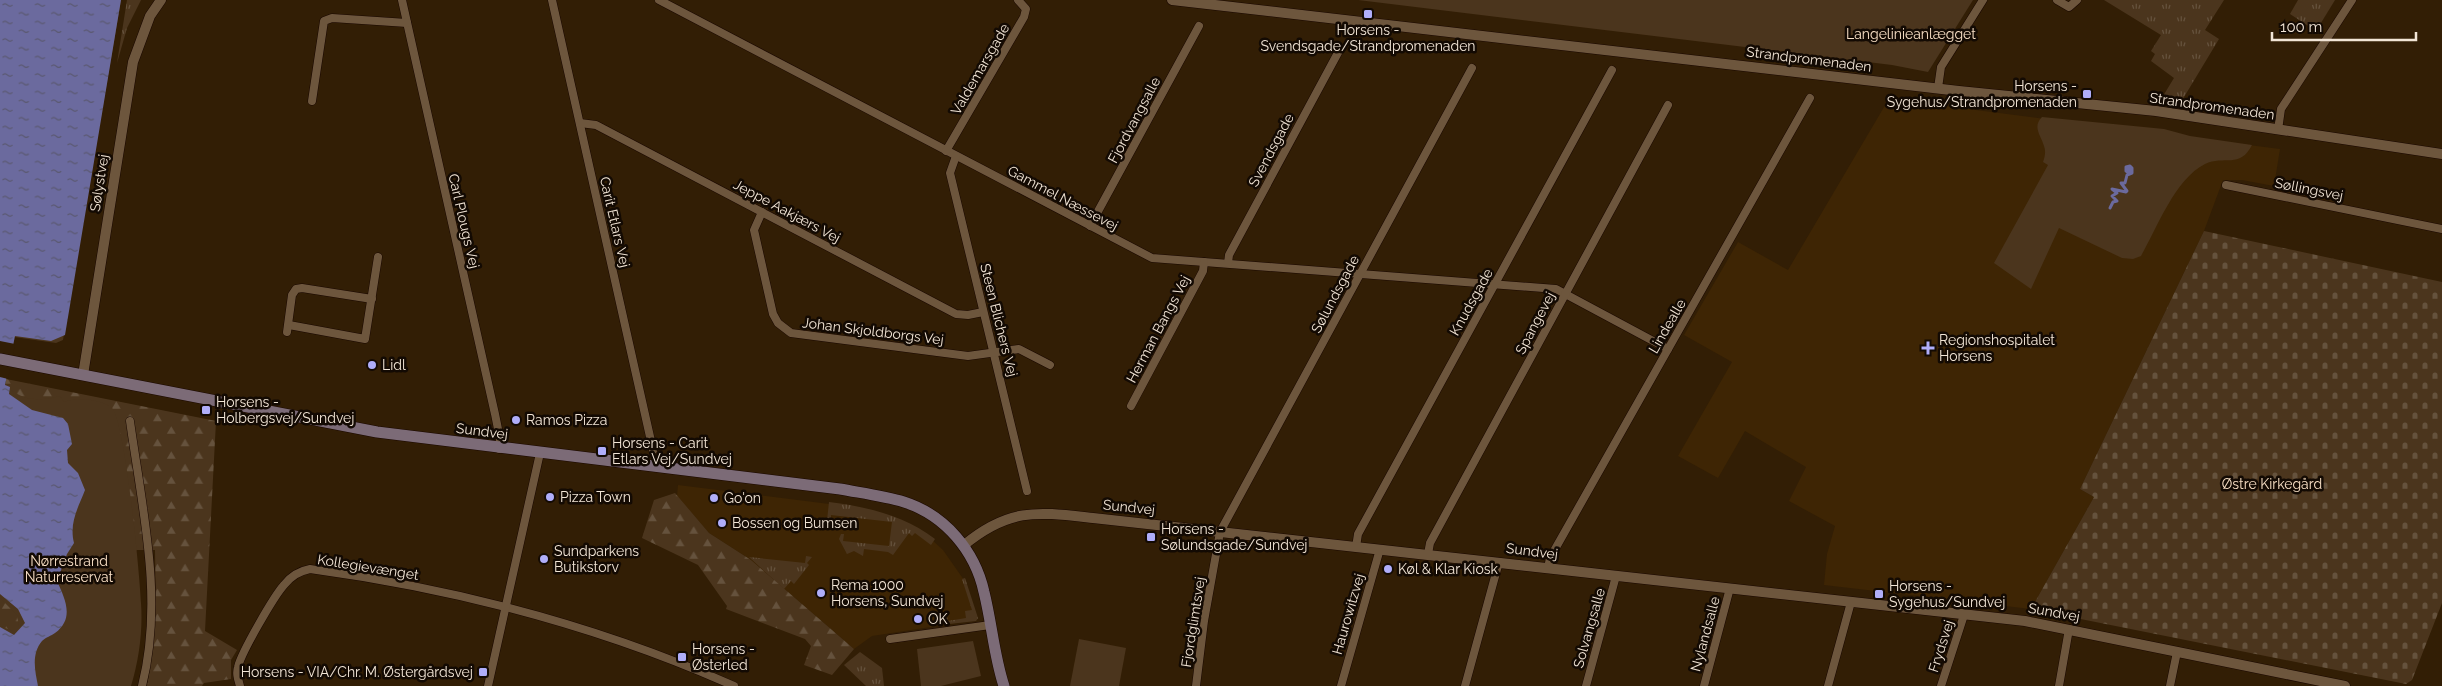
<svg xmlns="http://www.w3.org/2000/svg" width="2442" height="686" font-family="Raleway,sans-serif">
  <style>
    .built { fill: #3e2504 }
    .grass { fill: url(#grass-tufts) }
    .forest { fill: url(#forest-firs) }
    .cemetery { fill: url(#cemetery-stones) }
    .green { fill: #4b351d }
    .water { fill: url(#water-ripples) }
    .pier { fill: #321e05 }
    .lines { fill: none; stroke-linecap: round; stroke-linejoin: round }
    .stream { stroke: #6b6a9e; stroke-width: 3 }
    .minor-casing { stroke: #190700; stroke-width: 9 }
    .tertiary-casing { stroke: #190700; stroke-width: 11 }
    .secondary-casing { stroke: #190700; stroke-width: 12 }
    .minor { stroke: #6d563d; stroke-width: 8 }
    .tertiary { stroke: #6d563d; stroke-width: 10 }
    .secondary { stroke: #7c6b77; stroke-width: 11 }
    .poi-dot { fill: #b0aefa; stroke: #130a03; stroke-width: 2 }
    .labels { text-anchor: middle; dominant-baseline: central; stroke-width: 5; stroke-linejoin: round; paint-order: stroke }
    .poi-label { font-size: 14px; fill: #f2e5d6; stroke: #130a03; text-anchor: start }
    .park-label { font-size: 14px; fill: #f9e0c6; stroke: #130a03 }
    .street-label { font-size: 14px; fill: #f2e5d6; stroke: #130a03 }
  </style>
  <defs>
    <pattern id="grass-tufts" width="24" height="20" patternUnits="userSpaceOnUse" patternTransform="scale(1.25)"><rect width="24" height="20" fill="#4b351d"/><path d="M3 7l-1-3M5 7V3M7 7l1-3M15 17l-1-3M17 17v-4M19 17l1-3" fill="none" stroke="#65523d"/></pattern>
    <pattern id="forest-firs" width="22" height="20" patternUnits="userSpaceOnUse" patternTransform="scale(1.25)"><rect width="22" height="20" fill="#4b351d"/><path d="M5 1l3.5 6h-7zM16 11l3.5 6h-7z" fill="#65523d"/></pattern>
    <pattern id="cemetery-stones" width="16" height="16" patternUnits="userSpaceOnUse" patternTransform="scale(1.25)"><rect width="16" height="16" fill="#4b351d"/><path d="M2 7V4a2 2 0 0 1 4 0v3zM10 15v-3a2 2 0 0 1 4 0v3z" fill="#65523d"/></pattern>
    <pattern id="water-ripples" width="26" height="14" patternUnits="userSpaceOnUse" patternTransform="scale(1.25)"><rect width="26" height="14" fill="#6b6a9e"/><path d="M2 4q2-2 4 0t4 0M15 11q2-2 4 0t4 0" fill="none" stroke="#5a586f"/></pattern>
  </defs>
  <rect width="100%" height="100%" fill="#321e05"/>
  <g class="built">
    <path d="M 1887,102 L 1914,102 L 2280,149 L 2274,186 L 2242,180 L 2223,180 L 2204,231 L 2080,489 L 2094,497 L 2031,609 L 1824,585 L 1827,554 L 1835,526 L 1789,501 L 1806,467 L 1745,431 L 1718,478 L 1678,456 L 1732,362 L 1684,335 L 1738,242 L 1788,270 Z"/>
    <path d="M 678,485 L 861,508 L 931,539 L 943,550 L 964,580 L 975,614 L 970,621 L 872,636 L 854,649 L 751,560 L 709,533 L 677,496 Z"/>
  </g>
  <g class="grass">
    <path d="M 127,0 L 141,0 L 127,28 L 117,63 Z"/>
    <path d="M 2104,0 L 2224,0 L 2205,30 L 2219,39 L 2181,102 L 2160,101 L 2174,78 L 2151,61 L 2155,54 L 2151,51 L 2161,35 Z"/>
    <path d="M 2298,0 L 2335,0 L 2316,31 L 2290,14 Z"/>
    <path d="M 829,502 C 867,507 904,515 935,539 L 931,545 L 915,533 L 912,536 L 909,533 L 893,555 L 888,552 L 864,549 L 863,556 L 854,551 L 847,554 L 839,539 L 841,534 L 844,534 L 843,541 L 889,546 L 892,522 L 831,515 L 830,521 L 827,521 Z"/>
    <path d="M 806,556 L 812,557 L 807,563 L 809,565 L 794,584 L 791,581 L 784,589 L 749,557 L 805,563 Z"/>
    <path d="M 965,578 L 978,618 L 976,621 L 949,624 L 946,622 L 946,611 L 948,621 L 966,618 L 965,611 L 972,610 L 962,579 Z"/>
    <path d="M 860,652 L 882,668 L 884,686 L 866,686 L 844,665 Z"/>
  </g>
  <g class="forest">
    <path d="M 6,379 L 216,421 L 205,631 L 237,650 L 231,660 L 231,679 L 204,683 L 202,686 L 147,686 C 156,637 156,600 155,550 L 137,550 L 118,559 L 21,403 L 5,386 Z"/>
    <path d="M 675,493 L 709,533 L 751,560 L 854,649 L 832,675 L 804,665 L 811,646 L 805,639 L 726,609 L 727,606 L 698,565 L 642,538 L 654,500 Z"/>
    <path d="M 0,594 L 25,623 L 14,636 L 0,627 Z"/>
  </g>
  <path class="cemetery" d="M 2204,231 L 2442,282 L 2442,603 L 2412,680 L 2406,684 L 2031,609 L 2094,497 L 2080,489 Z"/>
  <g class="green">
    <path d="M 0,0 L 121,0 L 63,340 L 56,343 L 14,337 L 4,383 C 19,401 39,402 60,396 L 64,402 C 76,397 99,399 111,407 C 125,417 140,577 141,603 C 143,630 139,660 131,686 L 0,686 L 0,626 L 13,631 L 19,626 L 17,615 L 0,598 Z"/>
    <path d="M 1358,0 L 1973,0 L 1928,72 L 1892,65 Z"/>
    <path d="M 2042,117 L 2164,129 L 2190,136 L 2252,145 C 2240,169 2224,155 2205,164 C 2175,179 2157,228 2141,256 L 2133,259 L 2122,258 L 2059,228 L 2031,289 L 1994,263 L 2048,165 L 2043,162 C 2045,157 2046,151 2044,146 C 2041,135 2032,127 2042,117 Z"/>
    <path d="M 1079,639 L 1126,648 L 1119,686 L 1070,686 Z"/>
    <path d="M 973,641 L 981,676 L 941,686 L 921,686 L 917,649 Z"/>
  </g>
  <path class="water" d="M 0,0 L 121,0 L 65,335 L 51,341 L 15,336 L 5,385 L 10,387 L 9,394 L 32,410 L 63,418 L 68,424 L 72,444 L 67,450 L 68,463 L 78,473 L 85,490 C 78,508 69,523 74,543 L 67,554 L 57,581 C 65,599 75,618 55,633 C 51,636 46,637 42,641 C 31,654 35,671 38,686 L 0,686 L 0,627 L 14,635 L 25,623 L 18,609 L 0,594 Z"/>
  <path class="pier" d="M 0,341 L 15,344 L 8,379 L 0,377 Z"/>
  <g class="lines">
    <path class="stream" d="M 2110,208 L 2113,202 L 2117,201 L 2112,196 L 2117,193 L 2112,189 L 2126,192 L 2127,191 L 2121,183 L 2125,183 L 2127,175 L 2132,173 L 2132,168 L 2130,166 L 2126,167 L 2126,171 L 2129,173 L 2131,170 L 2128,168 L 2127,171 L 2129,169"/>
    <g class="minor-casing">
      <g id="minor">
        <path d="M 402,0 L 495,414 L 500,439 L 499,449"/>
        <path d="M 552,0 L 653,450"/>
        <path d="M 659,0 L 1152,258 L 1556,289 L 1668,349"/>
        <path d="M 2057,0 L 2069,7 L 2077,0"/>
        <path d="M 1938,88 L 1941,67 L 1983,0"/>
        <path d="M 312,101 L 324,21 L 332,18 L 407,23"/>
        <path d="M 580,123 L 596,125 L 956,314 L 968,315 L 983,312"/>
        <path d="M 2278,130 L 2281,109 L 2352,0"/>
        <path d="M 946,151 L 1024,17 L 1026,9 L 1018,0"/>
        <path d="M 956,156 L 950,173 L 1027,491"/>
        <path d="M 2226,185 L 2442,229"/>
        <path d="M 762,212 L 754,230 L 773,314 L 778,323 L 791,333 L 968,356 L 1019,349 L 1050,365"/>
        <path d="M 1090,226 L 1199,26"/>
        <path d="M 1228,263 L 1229,255 L 1340,49"/>
        <path d="M 289,325 L 365,339 L 378,257"/>
        <path d="M 287,332 L 292,295 L 296,289 L 302,288 L 372,299"/>
        <path d="M 1131,406 L 1203,271 L 1204,262"/>
        <path d="M 130,421 C 142,508 164,599 142,686"/>
        <path d="M 1356,547 L 1358,534 L 1612,70"/>
        <path d="M 1428,554 L 1430,543 L 1668,105"/>
        <path d="M 1548,568 L 1550,558 L 1810,98"/>
        <path d="M 890,639 L 990,625"/>
        <path d="M 240,686 C 238,679 236,674 238,667 C 241,653 274,596 284,585 C 291,576 299,571 310,569 C 457,589 599,626 734,686"/>
        <path d="M 488,686 L 540,453"/>
        <path d="M 1196,686 L 1204,621 L 1220,532 L 1472,68"/>
        <path d="M 1341,686 L 1380,549"/>
        <path d="M 1465,686 L 1499,562"/>
        <path d="M 1586,686 L 1616,576"/>
        <path d="M 1704,686 L 1730,588"/>
        <path d="M 1828,686 L 1851,602"/>
        <path d="M 1941,686 L 1964,615"/>
        <path d="M 2059,686 L 2069,629"/>
        <path d="M 2170,686 L 2177,652"/>
      </g>
    </g>
    <g class="tertiary-casing">
      <g id="tertiary">
        <path d="M 1172,0 L 1959,91 L 2156,111 L 2442,154"/>
        <path d="M 83,375 L 133,62 L 150,16 L 161,0"/>
        <path d="M 964,545 C 1010,507 1038,512 1093,518 L 2025,621 L 2345,686"/>
      </g>
    </g>
    <g class="secondary-casing">
      <path id="secondary" d="M 0,359 L 377,432 L 840,489 C 861,493 884,496 904,502 C 945,515 975,551 984,592 C 992,624 994,656 1004,686"/>
    </g>
    <use href="#minor" class="minor"/>
    <use href="#tertiary" class="tertiary"/>
    <use href="#secondary" class="secondary"/>
  </g>
  <g class="poi-dot">
    <rect x="1363" y="9" width="10" height="10" rx="2.5"/>
    <rect x="2082" y="89" width="10" height="10" rx="2.5"/>
    <path d="M1925.5 340.5h5v5h5v5h-5v5h-5v-5h-5v-5h5z"/>
    <circle cx="372" cy="365" r="5"/>
    <rect x="201" y="405" width="10" height="10" rx="2.5"/>
    <circle cx="516" cy="420" r="5"/>
    <rect x="597" y="446" width="10" height="10" rx="2.5"/>
    <circle cx="550" cy="497" r="5"/>
    <circle cx="714" cy="498" r="5"/>
    <circle cx="722" cy="523" r="5"/>
    <rect x="1146" y="532" width="10" height="10" rx="2.5"/>
    <circle cx="544" cy="559" r="5"/>
    <circle cx="1388" cy="569" r="5"/>
    <circle cx="821" cy="593" r="5"/>
    <rect x="1874" y="589" width="10" height="10" rx="2.5"/>
    <circle cx="918" cy="619" r="5"/>
    <rect x="677" y="652" width="10" height="10" rx="2.5"/>
    <rect x="478" y="667" width="10" height="10" rx="2.5"/>
  </g>
  <g class="labels">
    <g class="poi-label">
      <text x="1368" y="30" text-anchor="middle">Horsens -<tspan x="1368" dy="16">Svendsgade/Strandpromenaden</tspan></text>
      <text x="2077" y="86" text-anchor="end">Horsens -<tspan x="2077" dy="16">Sygehus/Strandpromenaden</tspan></text>
      <text x="1939" y="340">Regionshospitalet<tspan x="1939" dy="16">Horsens</tspan></text>
      <text x="382" y="365">Lidl</text>
      <text x="216" y="402">Horsens -<tspan x="216" dy="16">Holbergsvej/Sundvej</tspan></text>
      <text x="526" y="420">Ramos Pizza</text>
      <text x="612" y="443">Horsens - Carit<tspan x="612" dy="16">Etlars Vej/Sundvej</tspan></text>
      <text x="560" y="497">Pizza Town</text>
      <text x="724" y="498">Go'on</text>
      <text x="732" y="523">Bossen og Bumsen</text>
      <text x="1161" y="529">Horsens -<tspan x="1161" dy="16">Sølundsgade/Sundvej</tspan></text>
      <text x="554" y="551">Sundparkens<tspan x="554" dy="16">Butikstorv</tspan></text>
      <text x="1398" y="569">Køl &amp; Klar Kiosk</text>
      <text x="831" y="585">Rema 1000<tspan x="831" dy="16">Horsens, Sundvej</tspan></text>
      <text x="1889" y="586">Horsens -<tspan x="1889" dy="16">Sygehus/Sundvej</tspan></text>
      <text x="928" y="619">OK</text>
      <text x="692" y="649">Horsens -<tspan x="692" dy="16">Østerled</tspan></text>
      <text x="473" y="672" text-anchor="end">Horsens - VIA/Chr. M. Østergårdsvej</text>
    </g>
    <g class="park-label">
      <text x="1911" y="34">Langelinieanlægget</text>
      <text x="2272" y="484">Østre Kirkegård</text>
      <text x="69" y="561">Nørrestrand<tspan x="69" dy="16">Naturreservat</tspan></text>
    </g>
    <g class="street-label">
      <text transform="translate(1809 59) rotate(7)">Strandpromenaden</text>
      <text transform="translate(980 69) rotate(-60)">Valdemarsgade</text>
      <text transform="translate(2212 106) rotate(8)">Strandpromenaden</text>
      <text transform="translate(1134 120) rotate(-62)">Fjordvangsalle</text>
      <text transform="translate(1271 150) rotate(-62)">Svendsgade</text>
      <text transform="translate(99 183) rotate(-81)">Sølystvej</text>
      <text transform="translate(2309 189) rotate(11)">Søllingsvej</text>
      <text transform="translate(1063 198) rotate(28)">Gammel Næssevej</text>
      <text transform="translate(787 211) rotate(28)">Jeppe Aakjærs Vej</text>
      <text transform="translate(464 221) rotate(77)">Carl Plougs Vej</text>
      <text transform="translate(615 222) rotate(77)">Carit Etlars Vej</text>
      <text transform="translate(1335 294) rotate(-62)">Sølundsgade</text>
      <text transform="translate(1471 302) rotate(-61)">Knudsgade</text>
      <text transform="translate(999 320) rotate(76)">Steen Blichers Vej</text>
      <text transform="translate(1535 323) rotate(-62)">Spangevej</text>
      <text transform="translate(1667 326) rotate(-60)">Lindealle</text>
      <text transform="translate(1158 329) rotate(-62)">Herman Bangs Vej</text>
      <text transform="translate(873 331) rotate(7)">Johan Skjoldborgs Vej</text>
      <text transform="translate(482 431) rotate(7)">Sundvej</text>
      <text transform="translate(1129 507) rotate(6)">Sundvej</text>
      <text transform="translate(1532 551) rotate(7)">Sundvej</text>
      <text transform="translate(368 567) rotate(9)">Kollegievænget</text>
      <text transform="translate(2054 612) rotate(10)">Sundvej</text>
      <text transform="translate(1348 614) rotate(-74)">Haurowitzvej</text>
      <text transform="translate(1193 622) rotate(-81)">Fjordglimtsvej</text>
      <text transform="translate(1589 628) rotate(-74)">Solvangsalle</text>
      <text transform="translate(1705 634) rotate(-75)">Nylandsalle</text>
      <text transform="translate(1941 646) rotate(-72)">Frydsvej</text>
    </g>
  </g>
  <path d="M2272 32v8h144v-8" fill="none" stroke="#f2e5d6" stroke-width="2.5"/>
  <text x="2280" y="32" font-size="15" fill="#f2e5d6" stroke="#130a03" stroke-width="4" paint-order="stroke">100 m</text>
</svg>
